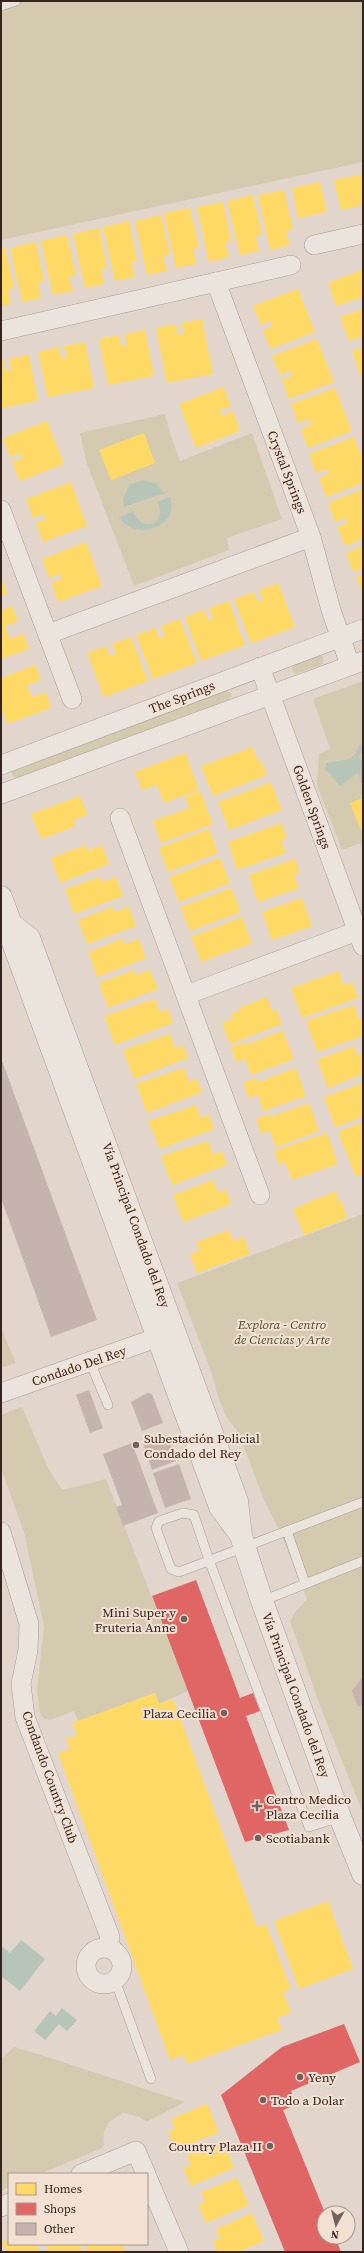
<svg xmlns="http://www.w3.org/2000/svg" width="364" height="2253" font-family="'Source Serif 4',serif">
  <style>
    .green { fill: #d4cab0 }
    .water { fill: #b7c5b8 }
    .homes { fill: #ffd966 }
    .shops { fill: #e06666 }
    .building { fill: #c5b4ad }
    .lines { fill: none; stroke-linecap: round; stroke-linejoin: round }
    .service-casing { stroke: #a79c96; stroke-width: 10 }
    .minor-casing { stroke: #a79c96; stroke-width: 20 }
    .tertiary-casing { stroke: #a79c96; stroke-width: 23 }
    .service { stroke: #eae4dd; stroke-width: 9 }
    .minor { stroke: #eae4dd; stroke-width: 19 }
    .tertiary { stroke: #eae4dd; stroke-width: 22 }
    .poi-dot { fill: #72625c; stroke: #f2e1d3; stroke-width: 1.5 }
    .labels { text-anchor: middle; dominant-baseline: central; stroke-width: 4; stroke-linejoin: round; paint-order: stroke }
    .street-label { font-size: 13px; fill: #35241f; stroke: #f2e1d3 }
    .park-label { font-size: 13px; font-style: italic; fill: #4f4f27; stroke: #f2e1d3 }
    .poi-label { font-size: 13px; fill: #35241f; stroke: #f2e1d3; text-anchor: start }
  </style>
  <rect width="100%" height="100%" fill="#e2d6cc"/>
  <g class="green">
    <path d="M 1,1 L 363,1 L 363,162 L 1,240 Z"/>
    <path d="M 165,414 L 169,430 L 180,461 L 252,433 L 282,519 L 227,538 L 229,550 L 134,586 L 87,464 L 80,433 Z"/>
    <path d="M 320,655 L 323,657 L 323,664 L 296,674 L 293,672 L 292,668 L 294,665 Z"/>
    <path d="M 363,681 L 363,851 L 360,843 L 342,850 L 317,785 L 319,754 L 330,749 L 313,699 Z"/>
    <path d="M 225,691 L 230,692 L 232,696 L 228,700 L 16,778 L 13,776 L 11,772 L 14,768 Z"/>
    <path d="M 363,1214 L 363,1813 L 322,1711 L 290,1621 L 294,1613 L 307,1599 L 280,1532 L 263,1498 L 239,1433 L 227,1418 L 219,1400 L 211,1371 L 177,1283 Z"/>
    <path d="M 1,1328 L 16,1363 L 1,1368 Z"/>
    <path d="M 22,1407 L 48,1468 L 62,1490 L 106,1479 L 188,1691 L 159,1704 L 155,1693 L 78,1721 L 74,1711 L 50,1720 L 44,1719 L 40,1713 L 37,1690 L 44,1626 L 24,1532 L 1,1468 L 1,1415 Z"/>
    <path d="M 14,2047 L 35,2053 L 185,2102 L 146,2122 L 140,2117 L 123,2113 C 108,2122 102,2126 104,2145 L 100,2149 L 40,2174 L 9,2174 L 9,2187 L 1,2191 L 1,2059 Z"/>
  </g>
  <g class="water">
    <path d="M 143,480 L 155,483 L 165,493 L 124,507 L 123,499 L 129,485 Z"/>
    <path d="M 170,497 C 180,529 133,541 119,517 L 134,511 C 136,522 145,526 155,523 C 161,515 162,510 157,502 Z"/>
    <path d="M 359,744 L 363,747 L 362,753 L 359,756 L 360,760 L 363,761 L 363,783 L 360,782 L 361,779 L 357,773 L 340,786 L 325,769 L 326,763 L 350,759 L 356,753 Z"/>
    <path d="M 21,1940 L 45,1959 L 20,1991 L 1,1976 L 1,1946 L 10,1953 Z"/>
    <path d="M 62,2008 L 77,2020 L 67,2031 L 59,2024 L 45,2040 L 34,2031 L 50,2011 L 56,2016 Z"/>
  </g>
  <g class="homes">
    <path d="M 363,174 L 363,205 L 341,210 L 334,180 Z"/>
    <path d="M 320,182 L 327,212 L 298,218 L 292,188 Z"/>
    <path d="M 284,190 L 293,229 L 286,231 L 290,245 L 270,250 L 258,195 Z"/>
    <path d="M 253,195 L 262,235 L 256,236 L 259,251 L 240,255 L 227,201 Z"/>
    <path d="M 223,202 L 231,241 L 225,243 L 229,257 L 209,262 L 197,207 Z"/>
    <path d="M 190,208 L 199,247 L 193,249 L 196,264 L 176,268 L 164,213 Z"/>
    <path d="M 161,215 L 170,254 L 163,256 L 167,271 L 147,275 L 135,221 Z"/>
    <path d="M 129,221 L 137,261 L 131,262 L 135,277 L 115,281 L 103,227 Z"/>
    <path d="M 99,228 L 107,268 L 101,269 L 104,284 L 85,288 L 73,234 Z"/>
    <path d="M 67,235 L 76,275 L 69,276 L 73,291 L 53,295 L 41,241 Z"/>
    <path d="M 36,242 L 44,281 L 38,283 L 41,298 L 22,302 L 10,248 Z"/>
    <path d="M 5,248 L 14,288 L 8,290 L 11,304 L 1,306 L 1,249 Z"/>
    <path d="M 361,270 L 363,297 L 336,306 L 328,283 Z"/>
    <path d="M 298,289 L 315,332 L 270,349 L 263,330 L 273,326 L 271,321 L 261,325 L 253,306 Z"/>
    <path d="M 363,309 L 363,336 L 349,341 L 340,317 Z"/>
    <path d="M 202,319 L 213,374 L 167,383 L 156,328 L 176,324 L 178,335 L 184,334 L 181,323 Z"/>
    <path d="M 145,330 L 154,376 L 108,385 L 99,339 L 119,335 L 121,346 L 127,345 L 125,334 Z"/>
    <path d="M 317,339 L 334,382 L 289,399 L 282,380 L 292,376 L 290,371 L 280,375 L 272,356 Z"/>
    <path d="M 85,342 L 94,388 L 48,397 L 38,352 L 59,347 L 61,358 L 67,357 L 64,346 Z"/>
    <path d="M 363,347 L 363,374 L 360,375 L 352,351 Z"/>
    <path d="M 29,355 L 38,401 L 1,408 L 1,361 L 3,360 L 5,371 L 11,370 L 9,359 Z"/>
    <path d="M 224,387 L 231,406 L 220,410 L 222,416 L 233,411 L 240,431 L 196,448 L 179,404 Z"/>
    <path d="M 335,388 L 352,431 L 308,448 L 301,429 L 311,425 L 309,419 L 298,423 L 291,404 Z"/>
    <path d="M 47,421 L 64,464 L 20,481 L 12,462 L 23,458 L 21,453 L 10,457 L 3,438 Z"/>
    <path d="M 144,433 L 155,463 L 111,480 L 99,450 Z"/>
    <path d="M 354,437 L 363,461 L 363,483 L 326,497 L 319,478 L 329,474 L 327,469 L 316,473 L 309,454 Z"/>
    <path d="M 71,482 L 87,526 L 43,542 L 36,523 L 46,519 L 44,514 L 33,518 L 26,499 Z"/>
    <path d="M 363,489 L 363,539 L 345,546 L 337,527 L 348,523 L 345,518 L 335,522 L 328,503 Z"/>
    <path d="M 86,542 L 102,586 L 58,602 L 51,583 L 62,579 L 60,574 L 49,578 L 42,559 Z"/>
    <path d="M 363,546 L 363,568 L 353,572 L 346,553 Z"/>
    <path d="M 363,574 L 363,595 L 356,577 Z"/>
    <path d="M 1,579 L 8,593 L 1,596 Z"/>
    <path d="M 278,583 L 295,627 L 251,643 L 234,599 L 254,592 L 258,602 L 260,601 L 263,600 L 259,590 Z"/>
    <path d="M 229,601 L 245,645 L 201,661 L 185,617 L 204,610 L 208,620 L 213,618 L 209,608 Z"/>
    <path d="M 12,606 L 18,621 L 5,626 L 10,639 L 23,634 L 29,649 L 1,659 L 1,610 Z"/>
    <path d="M 180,619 L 197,663 L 153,679 L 136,635 L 156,628 L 159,638 L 165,636 L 161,626 Z"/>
    <path d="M 131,637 L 148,681 L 104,697 L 87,653 L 106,646 L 110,656 L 116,654 L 112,644 Z"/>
    <path d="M 35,665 L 41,680 L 27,685 L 32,697 L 46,692 L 51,708 L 7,724 L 1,708 L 1,678 Z"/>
    <path d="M 253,747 L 258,762 L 261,760 L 267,775 L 213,796 L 201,766 Z"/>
    <path d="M 185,753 L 199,790 L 164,803 L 157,785 L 142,790 L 135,772 Z"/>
    <path d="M 271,782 L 282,810 L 229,830 L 218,802 Z"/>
    <path d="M 200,791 L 213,824 L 161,843 L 153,821 L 189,808 L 185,797 Z"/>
    <path d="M 80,796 L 88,815 L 73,820 L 76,826 L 41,839 L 31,814 Z"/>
    <path d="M 363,798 L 363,835 L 350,803 Z"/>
    <path d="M 281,823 L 287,838 L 281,840 L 286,853 L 237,870 L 228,842 Z"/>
    <path d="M 209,829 L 218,853 L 168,872 L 159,848 Z"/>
    <path d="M 86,845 L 87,851 L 102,845 L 109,864 L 60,883 L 51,858 Z"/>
    <path d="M 220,858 L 230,883 L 179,902 L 169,877 Z"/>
    <path d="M 295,859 L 300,873 L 294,875 L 299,888 L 258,902 L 249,875 Z"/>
    <path d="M 100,877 L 102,882 L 116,877 L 123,896 L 74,914 L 65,889 Z"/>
    <path d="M 231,888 L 241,912 L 190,931 L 181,907 Z"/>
    <path d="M 302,898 L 312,926 L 272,940 L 262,912 Z"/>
    <path d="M 112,907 L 115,912 L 129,907 L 136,926 L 87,944 L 78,920 Z"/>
    <path d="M 242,917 L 252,943 L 201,962 L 191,937 Z"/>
    <path d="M 122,939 L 125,944 L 139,939 L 146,958 L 97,977 L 88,952 Z"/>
    <path d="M 134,970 L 136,975 L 150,970 L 158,989 L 108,1008 L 99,983 Z"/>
    <path d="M 339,971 L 343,985 L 352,982 L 358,998 L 302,1018 L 291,988 Z"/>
    <path d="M 267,997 L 272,1011 L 276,1009 L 282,1024 L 230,1044 L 222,1023 L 233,1019 L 231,1014 L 239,1011 L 239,1008 Z"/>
    <path d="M 155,999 L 160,1012 L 168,1009 L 173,1023 L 115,1045 L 104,1016 Z"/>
    <path d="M 354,1005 L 359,1020 L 363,1019 L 363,1036 L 317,1052 L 306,1021 Z"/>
    <path d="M 283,1031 L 294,1059 L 251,1075 L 245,1059 L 236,1062 L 231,1047 L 244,1042 L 245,1045 Z"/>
    <path d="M 170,1034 L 175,1048 L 183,1045 L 188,1058 L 134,1079 L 123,1050 Z"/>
    <path d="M 354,1046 L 357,1055 L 363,1053 L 363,1074 L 328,1088 L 317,1060 Z"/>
    <path d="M 184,1068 L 189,1082 L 197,1079 L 202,1092 L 147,1113 L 136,1084 Z"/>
    <path d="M 296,1068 L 306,1096 L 263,1111 L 258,1095 L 249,1098 L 243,1083 L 256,1078 L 258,1082 Z"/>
    <path d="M 363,1083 L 363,1117 L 335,1127 L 324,1097 Z"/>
    <path d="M 309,1103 L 319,1131 L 276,1147 L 270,1131 L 261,1134 L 256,1119 L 269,1114 L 270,1117 Z"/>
    <path d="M 196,1105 L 201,1118 L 209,1115 L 214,1129 L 160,1149 L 148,1121 Z"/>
    <path d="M 363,1122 L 363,1174 L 356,1177 L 338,1132 Z"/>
    <path d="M 327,1133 L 338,1164 L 292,1180 L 285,1162 L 279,1165 L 274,1151 Z"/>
    <path d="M 208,1141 L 213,1155 L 222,1151 L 227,1165 L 172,1185 L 161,1156 Z"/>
    <path d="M 213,1180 L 218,1192 L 226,1190 L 231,1204 L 183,1222 L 173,1195 Z"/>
    <path d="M 336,1191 L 339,1203 L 342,1201 L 347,1218 L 304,1235 L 293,1209 Z"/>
    <path d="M 229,1230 L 233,1241 L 244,1237 L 250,1254 L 197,1273 L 190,1254 L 200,1251 L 196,1242 Z"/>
    <path d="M 155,1693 L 159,1704 L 173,1699 L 257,1927 L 266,1924 L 291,1989 L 283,1992 L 291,2013 L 277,2018 L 282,2030 L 187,2064 L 184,2055 L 170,2060 L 58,1753 L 70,1749 L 66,1739 L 77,1735 L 72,1723 Z"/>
    <path d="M 328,1901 L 353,1969 L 299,1989 L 274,1921 Z"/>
    <path d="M 207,2104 L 219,2132 L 176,2150 L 168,2132 L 175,2129 L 171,2119 Z"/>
    <path d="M 223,2140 L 234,2168 L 191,2186 L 183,2168 L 191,2165 L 187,2155 Z"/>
    <path d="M 237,2178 L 249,2205 L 206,2223 L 198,2205 L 205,2202 L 201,2192 Z"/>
    <path d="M 252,2213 L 264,2241 L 238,2252 L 217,2252 L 213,2241 L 220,2238 L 216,2229 Z"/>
    <path d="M 9,2239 L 9,2244 L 36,2244 L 40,2252 L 7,2252 L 2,2242 Z"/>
    <path d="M 45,2244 L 79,2244 L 82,2252 L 49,2252 Z"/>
    <path d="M 85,2244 L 122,2244 L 125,2252 L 88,2252 Z"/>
  </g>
  <g class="shops">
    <path d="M 196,1580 L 240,1698 L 253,1693 L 260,1711 L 246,1716 L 289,1830 L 245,1842 L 152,1596 Z"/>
    <path d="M 344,2024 L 360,2062 L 291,2091 L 296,2105 L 283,2110 L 325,2213 L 324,2237 L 335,2237 L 341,2252 L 285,2252 L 221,2095 L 282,2047 Z"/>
  </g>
  <g class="building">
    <path d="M 1,1058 L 97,1320 L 51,1337 L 1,1198 Z"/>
    <path d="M 89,1390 L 103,1428 L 90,1433 L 76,1395 Z"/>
    <path d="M 147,1393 L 152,1394 L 163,1423 L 142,1431 L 131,1402 Z"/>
    <path d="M 167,1435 L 176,1461 L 152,1470 L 143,1443 Z"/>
    <path d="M 132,1443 L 158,1513 L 123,1526 L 116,1507 L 122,1505 L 103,1454 Z"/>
    <path d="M 179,1464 L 191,1499 L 165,1508 L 153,1473 Z"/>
    <path d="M 363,1676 L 363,1705 L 358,1707 L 352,1691 Z"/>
  </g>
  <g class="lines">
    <g class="service-casing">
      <g id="service">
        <path d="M 1,6 L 16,1"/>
        <path d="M 90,1362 L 108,1405"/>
        <path d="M 287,1531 L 305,1583"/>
        <path d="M 262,1601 L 363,1561"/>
        <path d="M 340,1817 L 309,1827 L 209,1560 L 194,1515 L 183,1513 L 159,1521 L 156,1528 L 171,1569 L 179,1572 L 363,1502"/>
        <path d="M 115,1980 L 151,2079"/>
      </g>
    </g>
    <g class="minor-casing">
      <g id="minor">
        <path d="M 314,245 L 363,234"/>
        <path d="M 216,282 L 311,537 L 331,610 L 350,665"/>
        <path d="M 1,331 L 291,265"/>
        <path d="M 1,510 L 72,699"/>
        <path d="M 48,634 L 311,537"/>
        <path d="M 260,667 L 363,946"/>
        <path d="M 1,765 L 363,629"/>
        <path d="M 1,794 L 363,661"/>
        <path d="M 120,818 L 260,1195"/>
        <path d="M 186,995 L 363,929"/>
        <path d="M 1,1393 L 156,1338"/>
        <path d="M 1,1532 L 29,1624 L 28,1650 L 21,1684 L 25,1717 L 110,1937 L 108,1948"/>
        <circle cx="104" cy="1966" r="18"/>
        <path d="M 81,2174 L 136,2151 L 146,2174"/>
        <path d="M 147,2177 L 179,2252"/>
        <path d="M 1,2207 L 9,2203"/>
      </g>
    </g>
    <g class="tertiary-casing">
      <g id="tertiary">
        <path d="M 1,897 L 11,924 L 13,943 L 220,1507 L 240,1534"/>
        <path d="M 11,924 L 29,938 L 237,1501 L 241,1536 L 262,1601 L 340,1817 L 363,1874"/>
      </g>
    </g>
    <use href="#service" class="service"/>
    <use href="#minor" class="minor"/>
    <use href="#tertiary" class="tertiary"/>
  </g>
  <g class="poi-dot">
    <circle cx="136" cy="1445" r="4"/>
    <circle cx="184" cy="1619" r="4"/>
    <circle cx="224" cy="1713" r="4"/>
    <path d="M255 1800h4v4h4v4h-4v4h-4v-4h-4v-4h4z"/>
    <circle cx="258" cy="1838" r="4"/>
    <circle cx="300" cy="2077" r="4"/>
    <circle cx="263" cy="2100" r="4"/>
    <circle cx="270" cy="2146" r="4"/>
  </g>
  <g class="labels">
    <g class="street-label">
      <text transform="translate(287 472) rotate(69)">Crystal Springs</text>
      <text transform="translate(182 697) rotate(-21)">The Springs</text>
      <text transform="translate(312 807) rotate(70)">Golden Springs</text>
      <text transform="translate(136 1225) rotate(70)">Vía Principal Condado del Rey</text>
      <text transform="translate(79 1366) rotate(-19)">Condado Del Rey</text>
      <text transform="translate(296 1695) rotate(70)">Vía Principal Condado del Rey</text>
      <text transform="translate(50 1777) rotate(70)">Condando Country Club</text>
    </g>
    <g class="park-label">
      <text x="282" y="1324">Explora - Centro<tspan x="282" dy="15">de Ciencias y Arte</tspan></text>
    </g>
    <g class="poi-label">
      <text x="144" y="1438">Subestación Policial<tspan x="144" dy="15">Condado del Rey</tspan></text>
      <text x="176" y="1612" text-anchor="end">Mini Super y<tspan x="176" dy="15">Fruteria Anne</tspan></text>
      <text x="216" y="1713" text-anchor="end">Plaza Cecilia</text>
      <text x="266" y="1799">Centro Medico<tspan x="266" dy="15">Plaza Cecilia</tspan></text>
      <text x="266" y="1838">Scotiabank</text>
      <text x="308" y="2077">Yeny</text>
      <text x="271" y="2100">Todo a Dolar</text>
      <text x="262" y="2146" text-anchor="end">Country Plaza II</text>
    </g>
  </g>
  <rect width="364" height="2253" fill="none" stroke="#35241f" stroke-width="4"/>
  <rect x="8" y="2173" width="140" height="72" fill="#f2e1d3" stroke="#a6958b"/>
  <rect x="16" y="2183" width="20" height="12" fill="#ffd966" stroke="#a6958b"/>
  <text x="44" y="2193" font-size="12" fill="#35241f">Homes</text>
  <rect x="16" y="2203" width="20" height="12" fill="#e06666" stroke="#a6958b"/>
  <text x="44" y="2213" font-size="12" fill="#35241f">Shops</text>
  <rect x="16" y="2223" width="20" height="12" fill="#c5b4ad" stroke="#a6958b"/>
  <text x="44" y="2233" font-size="12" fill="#35241f">Other</text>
  <g transform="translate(336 2225) rotate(187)"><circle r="19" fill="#f2e1d3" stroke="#a6958b"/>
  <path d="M0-3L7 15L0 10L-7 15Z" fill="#72625c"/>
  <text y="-6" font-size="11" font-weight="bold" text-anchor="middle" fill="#35241f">N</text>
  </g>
</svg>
